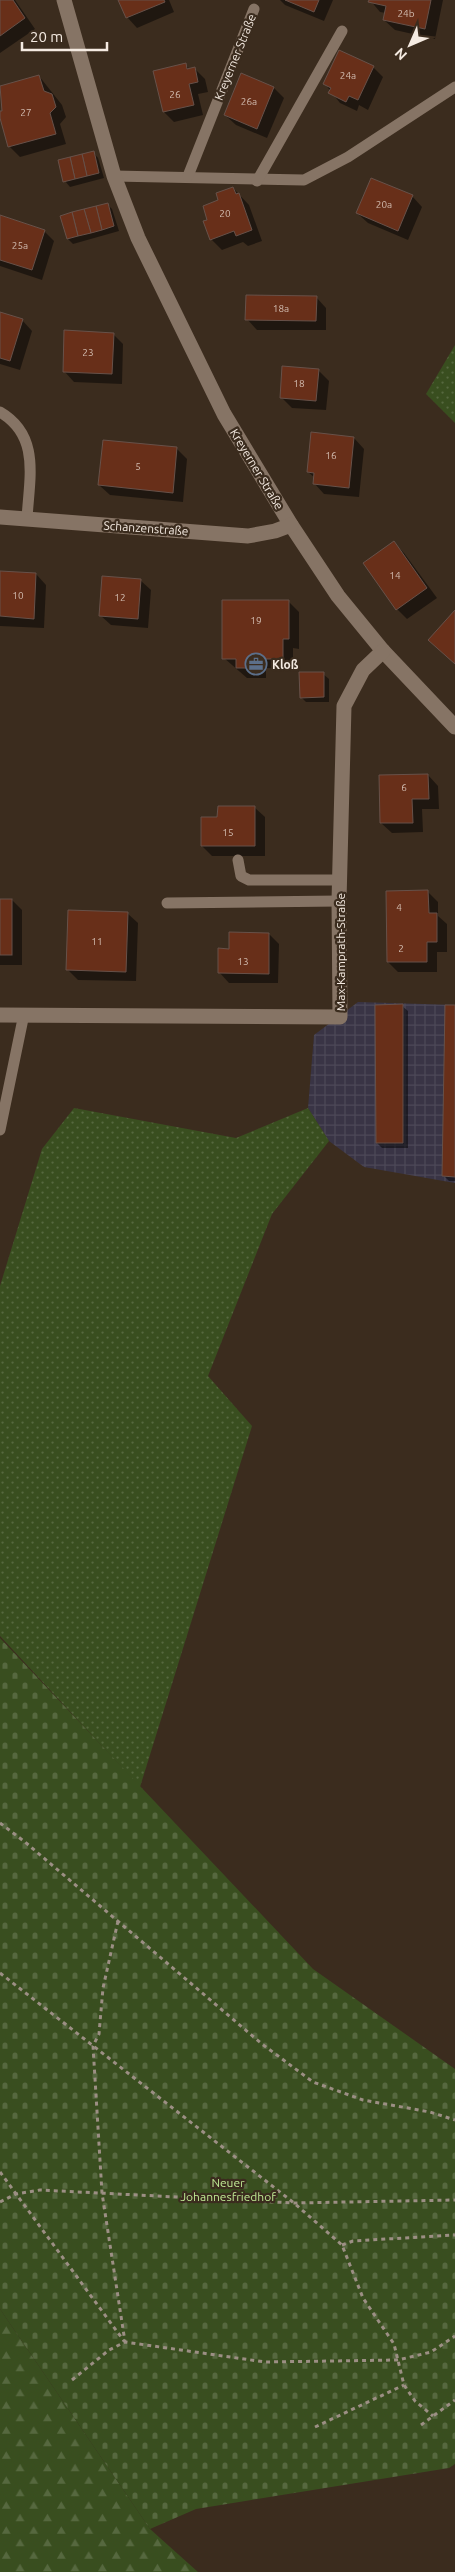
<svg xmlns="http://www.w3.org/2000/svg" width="455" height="2572" font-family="Ubuntu,sans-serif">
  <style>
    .industrial { fill: url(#industrial-grid) }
    .grass { fill: url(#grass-dots) }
    .forest { fill: url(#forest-firs) }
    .cemetery { fill: url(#cemetery-stones) }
    .shadow { fill: #0007 }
    .building { fill: #682f19; stroke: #675149 }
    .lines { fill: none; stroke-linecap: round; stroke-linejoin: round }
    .path { stroke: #9c8f84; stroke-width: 3; stroke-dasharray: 4 4; stroke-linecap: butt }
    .service { stroke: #867465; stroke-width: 11 }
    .minor { stroke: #867465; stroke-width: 15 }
    .labels { text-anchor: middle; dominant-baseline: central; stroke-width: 4.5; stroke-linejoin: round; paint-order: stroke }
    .number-label { font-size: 10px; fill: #d2bcb0 }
    .street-label { font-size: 12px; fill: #f5ebe2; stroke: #3b2c1e }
    .poi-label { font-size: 12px; font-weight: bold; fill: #f5ebe2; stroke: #3b2c1e; text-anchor: start }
    .park-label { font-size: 12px; fill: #bee793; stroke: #3b2c1e }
  </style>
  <defs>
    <pattern id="industrial-grid" width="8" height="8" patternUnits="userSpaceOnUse" patternTransform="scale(1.25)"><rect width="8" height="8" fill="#393445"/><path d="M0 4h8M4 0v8" fill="none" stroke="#4c4857"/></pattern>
    <pattern id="grass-dots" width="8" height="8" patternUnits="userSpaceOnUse" patternTransform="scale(1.25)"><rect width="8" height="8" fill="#394e1f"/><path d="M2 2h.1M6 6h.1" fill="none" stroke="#56683f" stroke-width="1.8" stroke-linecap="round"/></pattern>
    <pattern id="forest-firs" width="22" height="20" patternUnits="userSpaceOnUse" patternTransform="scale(1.25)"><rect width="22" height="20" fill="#394e1f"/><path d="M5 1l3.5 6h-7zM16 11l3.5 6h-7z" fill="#56683f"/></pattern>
    <pattern id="cemetery-stones" width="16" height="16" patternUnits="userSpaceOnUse" patternTransform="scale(1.25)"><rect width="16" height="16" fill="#394e1f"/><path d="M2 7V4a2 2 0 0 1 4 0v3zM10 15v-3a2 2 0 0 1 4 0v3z" fill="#56683f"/></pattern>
  </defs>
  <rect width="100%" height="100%" fill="#3b2c1e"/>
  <path class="industrial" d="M 358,1002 L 455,1005 L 455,1183 L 364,1167 L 329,1141 L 308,1108 L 314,1035 Z"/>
  <g class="grass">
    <path d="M 455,345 L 455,423 L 426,394 Z"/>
    <path d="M 74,1108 L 236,1138 L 308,1108 L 329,1141 L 272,1214 L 208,1376 L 252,1426 L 140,1787 L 0,1636 L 0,1286 L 42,1149 Z"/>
  </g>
  <path class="forest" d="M 0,2309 L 150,2529 L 198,2572 L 0,2572 Z"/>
  <path class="cemetery" d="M 0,1638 L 313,1969 L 455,2069 L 455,2464 L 449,2468 L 196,2509 L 150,2529 L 0,2309 Z"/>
  <g class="shadow">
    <path d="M 0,0 L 15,0 L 35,29 L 0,53 Z"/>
    <path d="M 118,0 L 169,0 L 174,12 L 137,28 L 127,17 Z"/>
    <path d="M 280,0 L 333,0 L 324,21 L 285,5 Z"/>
    <path d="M 370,0 L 443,0 L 435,39 L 395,30 L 384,20 L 386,13 L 380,12 Z"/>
    <path d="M 185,65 L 190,69 L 194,68 L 205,79 L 208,92 L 198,94 L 203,115 L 174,122 L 164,112 Z"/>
    <path d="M 373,67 L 383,77 L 368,110 L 359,105 L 357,111 L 340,103 L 325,84 Z"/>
    <path d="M 242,75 L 274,88 L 284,98 L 267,138 L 236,125 L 225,115 Z"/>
    <path d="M 39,76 L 62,105 L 66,117 L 60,124 L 66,144 L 20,157 L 10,147 L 0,113 L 4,112 L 0,87 Z"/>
    <path d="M 93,152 L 98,158 L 104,178 L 70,187 L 65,181 Z"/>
    <path d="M 233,188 L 249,205 L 262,241 L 248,246 L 243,242 L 222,250 L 211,239 L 205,222 L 209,220 L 220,201 Z"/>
    <path d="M 412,196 L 422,207 L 408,240 L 368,223 L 357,213 Z"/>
    <path d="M 107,204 L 112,209 L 119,231 L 73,244 L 68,239 Z"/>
    <path d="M 0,216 L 44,231 L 54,241 L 42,280 L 0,266 Z"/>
    <path d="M 316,297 L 326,308 L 326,330 L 257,330 L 247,319 Z"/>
    <path d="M 0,313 L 22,320 L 32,331 L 20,370 L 0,364 Z"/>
    <path d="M 113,334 L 123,344 L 122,384 L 74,382 L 64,371 Z"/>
    <path d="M 318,370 L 329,381 L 326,410 L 292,408 L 281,397 Z"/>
    <path d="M 354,438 L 364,449 L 359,497 L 324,494 L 314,483 L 315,478 L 308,472 Z"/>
    <path d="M 177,449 L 187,459 L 183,502 L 110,495 L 99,485 Z"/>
    <path d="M 394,543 L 404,553 L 437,598 L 407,619 L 397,609 Z"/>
    <path d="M 0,572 L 36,574 L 46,585 L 44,628 L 0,626 Z"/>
    <path d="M 140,580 L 151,590 L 148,628 L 111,625 L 100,615 Z"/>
    <path d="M 289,602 L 299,612 L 299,649 L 293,648 L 293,669 L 266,668 L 266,678 L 247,678 L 224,658 Z"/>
    <path d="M 323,674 L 329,679 L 329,702 L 306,702 L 301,697 Z"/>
    <path d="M 428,775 L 438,786 L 439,809 L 422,809 L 423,832 L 392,833 L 381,823 Z"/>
    <path d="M 254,807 L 265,817 L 265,856 L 212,856 L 202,846 L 219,818 Z"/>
    <path d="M 428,892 L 438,902 L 438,916 L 447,924 L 447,952 L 437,952 L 437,972 L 398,972 L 388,962 Z"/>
    <path d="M 0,900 L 12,900 L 22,910 L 22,965 L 0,965 Z"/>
    <path d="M 127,913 L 138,923 L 136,981 L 78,980 L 67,969 Z"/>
    <path d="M 269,934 L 279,944 L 278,983 L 229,983 L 219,972 L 230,950 Z"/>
    <path d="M 402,1006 L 408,1011 L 408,1148 L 382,1148 L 377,1143 Z"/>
    <path d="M 455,1006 L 455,1181 L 449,1181 L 444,1176 Z"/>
  </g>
  <g class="building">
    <path d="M 0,0 L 13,0 L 25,18 L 0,36 Z"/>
    <path d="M 118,0 L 164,0 L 165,2 L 126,18 Z"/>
    <path d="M 285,0 L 319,0 L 314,12 Z"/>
    <path d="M 369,0 L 431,0 L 425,29 L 383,20 L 386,6 L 368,2 Z"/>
    <path d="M 339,50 L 374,66 L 358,100 L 349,96 L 346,102 L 328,93 L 331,88 L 323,84 Z"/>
    <path d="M 186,63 L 187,69 L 195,67 L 198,82 L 189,84 L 194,105 L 163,112 L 153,71 Z"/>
    <path d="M 241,73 L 274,87 L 257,129 L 224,115 Z"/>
    <path d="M 39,75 L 44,91 L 52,94 L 56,107 L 50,113 L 56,134 L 8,147 L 0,118 L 0,111 L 2,111 L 0,86 Z"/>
    <path d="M 94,151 L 99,173 L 87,176 L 82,154 Z"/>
    <path d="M 82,154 L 87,176 L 75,179 L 70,157 Z"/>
    <path d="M 70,157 L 75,179 L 63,182 L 58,160 Z"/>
    <path d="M 371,178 L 413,195 L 398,231 L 356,213 Z"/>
    <path d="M 233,187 L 236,194 L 239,193 L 252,230 L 236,236 L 234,231 L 210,240 L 203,221 L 207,220 L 203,206 L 218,200 L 216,193 Z"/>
    <path d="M 108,203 L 114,226 L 102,230 L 96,206 Z"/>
    <path d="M 96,206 L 102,230 L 91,233 L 84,209 Z"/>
    <path d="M 84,209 L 91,233 L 78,236 L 72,212 Z"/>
    <path d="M 72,212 L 78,236 L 67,239 L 60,216 Z"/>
    <path d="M 0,215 L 45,230 L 32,270 L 0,260 Z"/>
    <path d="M 246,295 L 317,296 L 316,321 L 245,320 Z"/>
    <path d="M 0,312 L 23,319 L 10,361 L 0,358 Z"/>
    <path d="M 64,330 L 114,333 L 112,374 L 63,372 Z"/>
    <path d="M 282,366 L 319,369 L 316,401 L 280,398 Z"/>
    <path d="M 311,432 L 354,437 L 349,488 L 313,484 L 314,473 L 307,472 Z"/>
    <path d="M 103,440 L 177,447 L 173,493 L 98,485 Z"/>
    <path d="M 394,541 L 427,588 L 396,610 L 363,563 Z"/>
    <path d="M 0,571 L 36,573 L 34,619 L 0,616 Z"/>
    <path d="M 102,576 L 141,579 L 138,619 L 99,616 Z"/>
    <path d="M 222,600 L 289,600 L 289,639 L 283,639 L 283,659 L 256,659 L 256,668 L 236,668 L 236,659 L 222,659 Z"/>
    <path d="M 455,610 L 455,664 L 428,640 Z"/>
    <path d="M 299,672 L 324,672 L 324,697 L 300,698 Z"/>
    <path d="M 428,774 L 429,799 L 412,799 L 413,823 L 380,823 L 379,775 Z"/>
    <path d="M 218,806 L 255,806 L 255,846 L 201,846 L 201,817 L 217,817 Z"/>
    <path d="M 428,890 L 429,913 L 437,913 L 437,942 L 427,942 L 427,962 L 387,962 L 386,891 Z"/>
    <rect x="0" y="899" width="12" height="56"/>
    <path d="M 68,910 L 128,912 L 126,972 L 66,970 Z"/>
    <path d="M 229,932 L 269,933 L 269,974 L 218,973 L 218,948 L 229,949 Z"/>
    <path d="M 403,1004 L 403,1143 L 376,1143 L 375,1005 Z"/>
    <path d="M 445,1005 L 455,1005 L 455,1177 L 442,1176 Z"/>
  </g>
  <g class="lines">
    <g class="path">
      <path d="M 0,1823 L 25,1842 L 262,2044 L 313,2082 L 363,2100 L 430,2112 L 455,2120"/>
      <path d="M 118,1921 L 103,1988 L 99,2034 L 93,2046 L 102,2193 L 125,2342"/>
      <path d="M 0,1973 L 294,2203 L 342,2245 L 363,2298 L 394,2344 L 404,2385 L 415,2401 L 433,2416"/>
      <path d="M 0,2172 L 124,2341"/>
      <path d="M 0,2202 L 16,2194 L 40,2190 L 294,2203 L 455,2200"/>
      <path d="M 342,2245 L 353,2241 L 455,2235"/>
      <path d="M 72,2380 L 109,2350 L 125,2342 L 265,2362 L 398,2360 L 431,2352 L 455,2336"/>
      <path d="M 421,2425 L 455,2400"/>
      <path d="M 315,2427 L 404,2385"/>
    </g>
    <g class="service">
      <path d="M 114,176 L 304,180 L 348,157 L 455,87"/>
      <path d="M 188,176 L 254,9"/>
      <path d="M 257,181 L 342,31"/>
      <path d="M 0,412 C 41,436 29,479 27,519"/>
      <path d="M 238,860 L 241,876 L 249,880 L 340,880"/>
      <path d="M 167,903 L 339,901"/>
      <path d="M 0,1130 L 24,1014"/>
    </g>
    <g class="minor">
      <path d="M 64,0 L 114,176 L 138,238 L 224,414 L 291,525 L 338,596 L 383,651 L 455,727"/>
      <path d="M 0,517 L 248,536 L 275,531 L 291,525"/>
      <path d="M 0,1015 L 340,1017 L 339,901 L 344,706 L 363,670 L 383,651"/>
    </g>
  </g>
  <defs>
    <g id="office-ring" transform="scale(1.125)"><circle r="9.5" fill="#3b2c1e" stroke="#5c6f8a" stroke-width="1.5"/><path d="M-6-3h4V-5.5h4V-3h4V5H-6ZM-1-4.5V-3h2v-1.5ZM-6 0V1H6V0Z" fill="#5c6f8a"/></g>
  </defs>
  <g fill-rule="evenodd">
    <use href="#office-ring" x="256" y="664"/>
  </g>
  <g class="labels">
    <g class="number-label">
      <text x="406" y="13">24b</text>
      <text x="348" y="75">24a</text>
      <text x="175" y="94">26</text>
      <text x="249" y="101">26a</text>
      <text x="26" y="112">27</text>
      <text x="384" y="204">20a</text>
      <text x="225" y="213">20</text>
      <text x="20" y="245">25a</text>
      <text x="281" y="308">18a</text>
      <text x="88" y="352">23</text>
      <text x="299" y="383">18</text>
      <text x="331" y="455">16</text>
      <text x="138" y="466">5</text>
      <text x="395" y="575">14</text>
      <text x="18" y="595">10</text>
      <text x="120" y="597">12</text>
      <text x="256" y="620">19</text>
      <text x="404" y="787">6</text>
      <text x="228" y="832">15</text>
      <text x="399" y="907">4</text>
      <text x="97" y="941">11</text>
      <text x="401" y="948">2</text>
      <text x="243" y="961">13</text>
    </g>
    <g class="street-label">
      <text transform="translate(235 57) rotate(-68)">Kreyerner Straße</text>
      <text transform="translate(257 469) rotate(59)">Kreyerner Straße</text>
      <text transform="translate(146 528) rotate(4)">Schanzenstraße</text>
      <text transform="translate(340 952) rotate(-90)">Max-Kamprath-Straße</text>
    </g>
    <g class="poi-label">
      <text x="272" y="664">Kloß</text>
    </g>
    <g class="park-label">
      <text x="228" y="2182">Neuer<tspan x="228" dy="14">Johannesfriedhof</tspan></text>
    </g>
  </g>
  <g transform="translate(410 45) rotate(225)" stroke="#3b2c1e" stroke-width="4" paint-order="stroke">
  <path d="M0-4L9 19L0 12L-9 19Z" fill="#f5ebe2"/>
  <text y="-8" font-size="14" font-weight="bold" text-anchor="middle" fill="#f5ebe2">N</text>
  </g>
  <path d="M22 42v8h85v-8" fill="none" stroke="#f5ebe2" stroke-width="2.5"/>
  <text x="30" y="42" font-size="15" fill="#f5ebe2" stroke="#3b2c1e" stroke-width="4" paint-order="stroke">20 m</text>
</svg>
